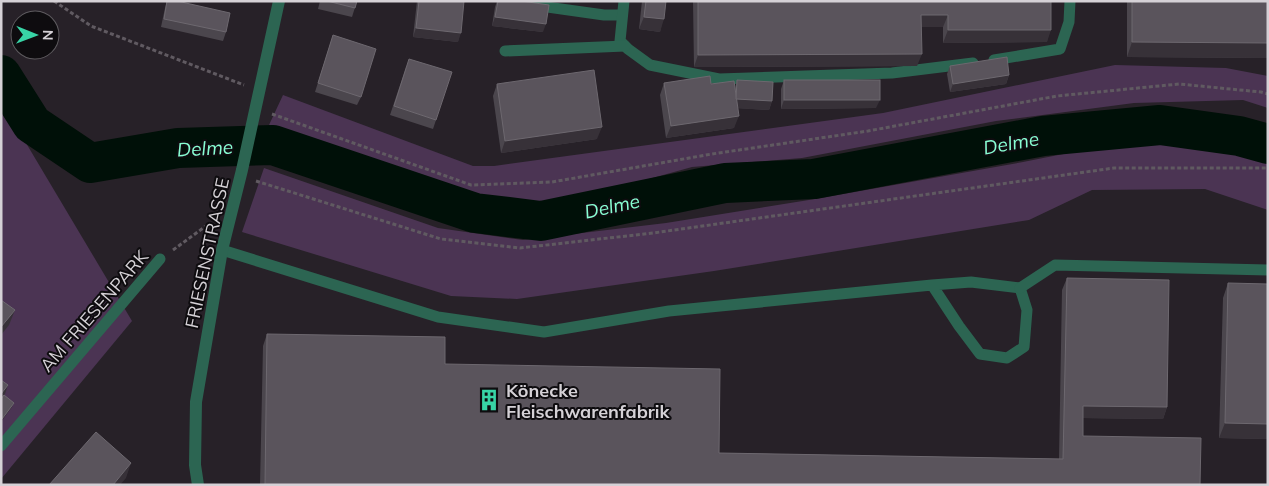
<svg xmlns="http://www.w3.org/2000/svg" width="1269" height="486" font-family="Mulish,sans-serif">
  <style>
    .green { fill: #4b3453 }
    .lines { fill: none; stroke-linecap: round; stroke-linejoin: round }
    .river { stroke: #001008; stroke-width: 40 }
    .path { stroke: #605a61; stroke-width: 3; stroke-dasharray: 4 2.5; stroke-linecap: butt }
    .service { stroke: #2c6552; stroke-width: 11 }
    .minor { stroke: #2c6552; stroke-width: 12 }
    .wall { fill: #4b464d }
    .shaded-wall { fill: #373138 }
    .building { fill: #5a545c; stroke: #6d686f }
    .labels { text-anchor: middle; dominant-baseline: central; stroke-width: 4; stroke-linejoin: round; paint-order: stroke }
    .street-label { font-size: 18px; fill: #d5d1d6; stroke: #0e0c0f }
    .poi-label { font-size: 18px; font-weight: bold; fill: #d5d1d6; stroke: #0e0c0f; text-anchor: start }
    .water-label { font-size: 19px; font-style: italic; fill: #88fdd3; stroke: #0e0c0f }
  </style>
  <rect width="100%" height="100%" fill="#272128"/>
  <g class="green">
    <path d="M 1115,65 L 1226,68 L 1268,76 L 1268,108 L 1243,100 L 1134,103 L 996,121 L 802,158 L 692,167 L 548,207 L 473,199 L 269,125 L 283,95 L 473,166 L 494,166 L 883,113 Z"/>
    <path d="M 1,101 L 132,321 L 1,479 Z"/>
    <path d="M 1149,137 L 1268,159 L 1268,210 L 1205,189 L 1092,190 L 1029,220 L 714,271 L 517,299 L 451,296 L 242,232 L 264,168 L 438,228 L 523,240 L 666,223 L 815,199 L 1023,162 Z"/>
  </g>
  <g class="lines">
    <path class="river" d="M 1,75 L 32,124 L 90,163 L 178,148 L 273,145 L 475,213 L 541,221 L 725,183 L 814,179 L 1043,136 L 1160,125 L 1239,136 L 1268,144"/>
    <g class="path">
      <path d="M 54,1 L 91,26 L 244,85"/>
      <path d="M 272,114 L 471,185 L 552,182 L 712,154 L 868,131 L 1057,96 L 1179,84 L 1261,92 L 1268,94"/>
      <path d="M 256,181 L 441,239 L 520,248 L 653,233 L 1114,168 L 1268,168"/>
      <path d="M 173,250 L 210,223"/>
    </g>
    <g class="service">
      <path d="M 504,1 L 604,15 L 622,15"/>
      <path d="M 624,1 L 620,41 L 628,49 L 650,65 L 719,79 L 892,73 L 973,63"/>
      <path d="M 505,51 L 625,46"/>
      <path d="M 994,60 L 1060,49 L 1069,22 L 1070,1"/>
      <path d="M 222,250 L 438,317 L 544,332 L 669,311 L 932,285 L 971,282 L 1020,288 L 1027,310 L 1024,347 L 1007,358 L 980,354 L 959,326 L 932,285"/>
      <path d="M 1020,288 L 1055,265 L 1268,270"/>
      <path d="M 1,446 L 160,259"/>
    </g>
    <path class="minor" d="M 198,485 L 195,465 L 196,402 L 222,250 L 242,170 L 279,1"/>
  </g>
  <g class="wall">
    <path d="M 167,1 L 226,32 L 223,41 L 161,27 L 165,8 Z"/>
    <path d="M 320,1 L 357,1 L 352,17 L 318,9 Z"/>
    <path d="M 417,1 L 464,1 L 458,42 L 413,37 Z"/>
    <path d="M 497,1 L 521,1 L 543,32 L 492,26 L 495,7 Z"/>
    <path d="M 642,1 L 666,1 L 660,32 L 639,29 Z"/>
    <path d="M 693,1 L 1051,1 L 1047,42 L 943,43 L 943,27 L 921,27 L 917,66 L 694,67 Z"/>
    <path d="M 1127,1 L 1268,1 L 1268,58 L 1127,57 Z"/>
    <path d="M 333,35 L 361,97 L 357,105 L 315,92 Z"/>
    <path d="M 950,66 L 1009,75 L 1006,84 L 950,92 L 947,74 Z"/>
    <path d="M 406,67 L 436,120 L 433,129 L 390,115 Z"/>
    <path d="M 737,80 L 772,101 L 769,110 L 737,108 L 734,128 L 666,138 L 660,95 L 664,83 L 711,84 L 735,88 Z"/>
    <path d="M 784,80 L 876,108 L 781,109 L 781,89 Z"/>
    <path d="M 497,84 L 597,139 L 501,153 L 493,96 Z"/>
    <path d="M 1067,278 L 1167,407 L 1163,419 L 1083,418 L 1083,436 L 1200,485 L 260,485 L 263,346 L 267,334 L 445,364 L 719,453 L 1059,459 L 1062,290 Z"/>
    <path d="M 1228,283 L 1268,439 L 1219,438 L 1223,298 Z"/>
  </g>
  <g class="shaded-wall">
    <path d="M 921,15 L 948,15 L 943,27 L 917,27 Z"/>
    <path d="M 495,17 L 546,24 L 543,32 L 492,26 Z"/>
    <path d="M 644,17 L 664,19 L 660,32 L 639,29 Z"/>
    <path d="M 416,28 L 461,33 L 458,42 L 413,37 Z"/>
    <path d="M 948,30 L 1051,30 L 1047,42 L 943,43 Z"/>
    <path d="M 1132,42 L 1268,43 L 1268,58 L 1127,57 Z"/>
    <path d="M 922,54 L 917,66 L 694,67 L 698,55 Z"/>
    <path d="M 1009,75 L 1006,84 L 950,92 L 953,84 Z"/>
    <path d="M 736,99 L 772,101 L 769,110 L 733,108 Z"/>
    <path d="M 784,100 L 880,100 L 876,108 L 781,109 Z"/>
    <path d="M 739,116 L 734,128 L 666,138 L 671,126 Z"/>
    <path d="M 602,127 L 597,139 L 501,153 L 505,141 Z"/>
    <path d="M 15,310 L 9,325 L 1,335 L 1,327 Z"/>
    <path d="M 8,385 L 5,394 L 1,399 L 1,394 Z"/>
    <path d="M 14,403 L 12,407 L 1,422 L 2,419 Z"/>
    <path d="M 1083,406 L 1167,407 L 1163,419 L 1079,418 Z"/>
    <path d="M 1225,423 L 1268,424 L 1268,439 L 1219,438 Z"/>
    <path d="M 131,463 L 126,478 L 120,485 L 113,485 Z"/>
  </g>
  <g class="building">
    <path d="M 167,1 L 177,1 L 230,13 L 226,32 L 164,19 Z"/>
    <path d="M 327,1 L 357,1 L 355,8 Z"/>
    <path d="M 419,1 L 464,1 L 461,33 L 416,28 Z"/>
    <path d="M 498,1 L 521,1 L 549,5 L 546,24 L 495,17 Z"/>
    <path d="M 646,1 L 666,1 L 664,19 L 644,17 Z"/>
    <path d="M 698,1 L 1051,1 L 1051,30 L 948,30 L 948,15 L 921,15 L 922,54 L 698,55 Z"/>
    <path d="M 1132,1 L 1268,1 L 1268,43 L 1132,42 Z"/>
    <path d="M 333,35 L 376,49 L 361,97 L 318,83 Z"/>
    <path d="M 1007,57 L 1009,75 L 953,84 L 950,66 Z"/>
    <path d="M 409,59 L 452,72 L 436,120 L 394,106 Z"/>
    <path d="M 594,70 L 602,127 L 505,141 L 497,84 Z"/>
    <path d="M 710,76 L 711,84 L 734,81 L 739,116 L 671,126 L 664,83 Z"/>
    <path d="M 737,80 L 773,82 L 772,101 L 736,99 Z"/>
    <rect x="784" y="80" width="96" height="20"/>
    <path d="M 1067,278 L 1169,280 L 1167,407 L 1083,406 L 1083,436 L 1201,438 L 1200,485 L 265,485 L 267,334 L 445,337 L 445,364 L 720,369 L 719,453 L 1063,459 Z"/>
    <path d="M 1228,283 L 1268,284 L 1268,424 L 1225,423 Z"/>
    <path d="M 1,300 L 15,310 L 1,327 Z"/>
    <path d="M 1,380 L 8,385 L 1,394 Z"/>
    <path d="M 4,395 L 14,403 L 2,419 L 1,399 Z"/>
    <path d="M 96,432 L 131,463 L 113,485 L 49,485 Z"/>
  </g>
  <defs>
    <g id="building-bare" transform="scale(1.725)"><path d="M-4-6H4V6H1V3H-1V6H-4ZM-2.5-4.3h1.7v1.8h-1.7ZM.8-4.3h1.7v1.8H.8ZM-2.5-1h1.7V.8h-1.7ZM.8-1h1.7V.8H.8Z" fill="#38d4a6" stroke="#0e0c0f" stroke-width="2.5" paint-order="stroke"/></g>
  </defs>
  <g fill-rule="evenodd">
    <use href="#building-bare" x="489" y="400"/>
  </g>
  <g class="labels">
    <g class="street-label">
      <text transform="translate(207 253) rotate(-78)">FRIESENSTRASSE</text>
      <text transform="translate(94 311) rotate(-49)">AM FRIESENPARK</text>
    </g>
    <g class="poi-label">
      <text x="506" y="390">Könecke<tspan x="506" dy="21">Fleischwarenfabrik</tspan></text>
    </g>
    <g class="water-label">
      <text transform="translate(1011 143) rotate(-10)">Delme</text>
      <text transform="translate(205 148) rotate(-3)">Delme</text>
      <text transform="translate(612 206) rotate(-12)">Delme</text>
    </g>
  </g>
  <rect width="1269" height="486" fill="none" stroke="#d5d1d6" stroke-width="5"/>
  <g transform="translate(35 35) rotate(91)"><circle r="24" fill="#0e0c0f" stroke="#5e5b5f"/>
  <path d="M0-4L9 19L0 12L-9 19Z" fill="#38d4a6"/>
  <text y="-8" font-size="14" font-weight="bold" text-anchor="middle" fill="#d5d1d6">N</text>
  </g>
</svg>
